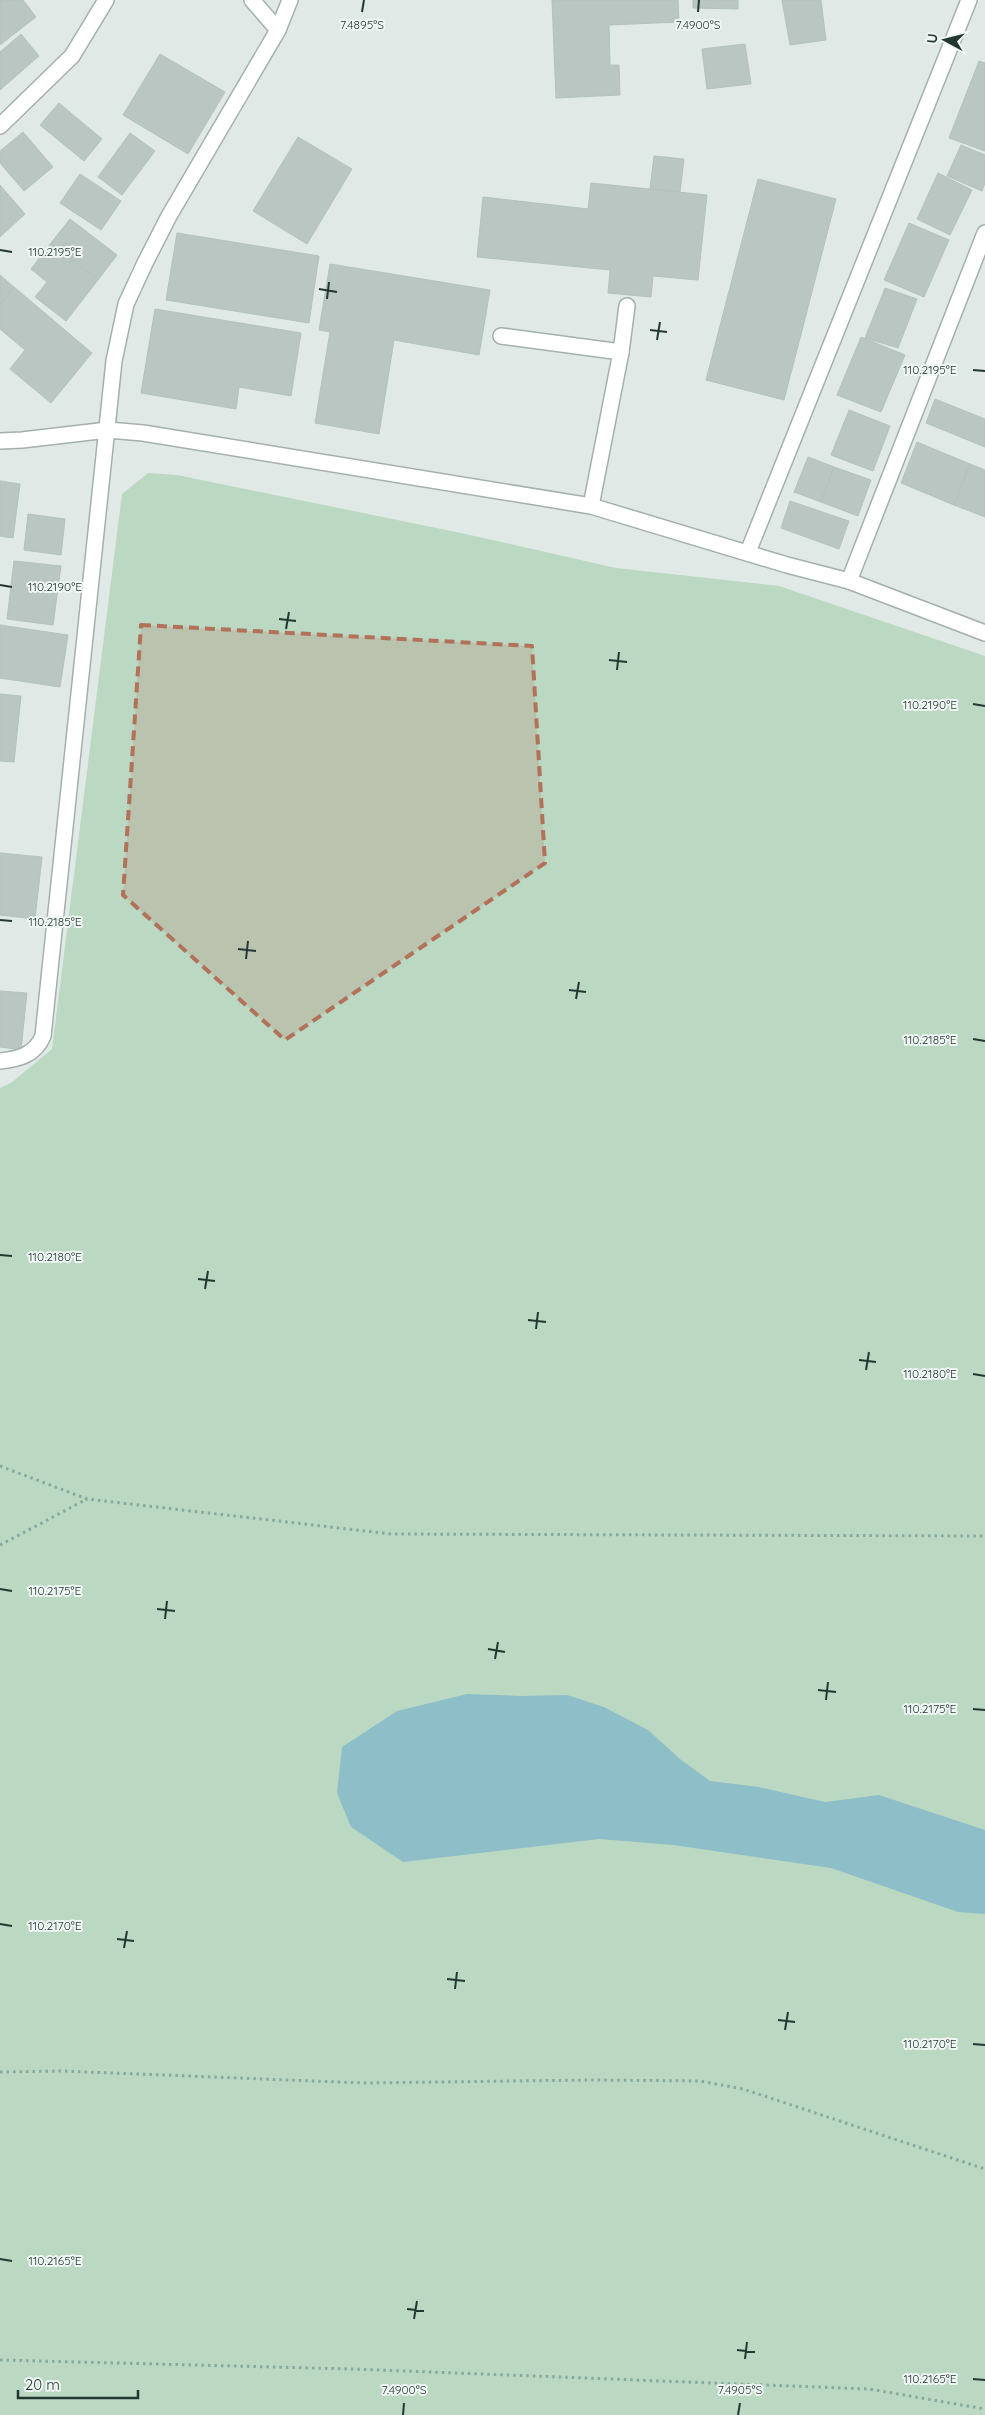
<svg xmlns="http://www.w3.org/2000/svg" width="985" height="2415" font-family="Quicksand,sans-serif">
  <style>
    .green { fill: #bbd8c3 }
    .water { fill: #8ebfc8 }
    .building { fill: #b9c6c1; stroke: #b3c2bc }
    .lines { fill: none; stroke-linecap: round; stroke-linejoin: round }
    .lane-casing { stroke: #a4b0ac; stroke-width: 18 }
    .street-casing { stroke: #a4b0ac; stroke-width: 18 }
    .path { stroke: #84a99d; stroke-width: 3; stroke-dasharray: 2.5 4; stroke-linecap: butt }
    .lane { stroke: #fff; stroke-width: 15 }
    .street { stroke: #fff; stroke-width: 15 }
    .marked { fill: #b27159; fill-opacity: 0.2; stroke: #b27159; stroke-width: 4; stroke-dasharray: 10 6; stroke-linejoin: round }
    .ticks { fill: none; stroke: #233732; stroke-width: 2 }
    .ticks-label { font-size: 12px; text-anchor: middle; fill: #233732; stroke: #f0f6f3; stroke-width: 4; stroke-linejoin: round; paint-order: stroke }
  </style>
  <rect width="100%" height="100%" fill="#e0e9e5"/>
  <path class="green" d="M 148,473 L 177,475 L 461,533 L 616,568 L 779,586 L 985,656 L 985,2415 L 0,2415 L 0,1088 L 11,1083 L 52,1049 L 122,494 Z"/>
  <path class="water" d="M 467,1694 L 520,1696 L 567,1695 L 604,1707 L 648,1730 L 680,1759 L 710,1781 L 759,1787 L 825,1802 L 879,1795 L 985,1830 L 985,1914 L 958,1912 L 831,1868 L 673,1845 L 599,1839 L 403,1862 L 351,1827 L 337,1793 L 342,1747 L 397,1711 Z"/>
  <g class="building">
    <path d="M 0,0 L 23,0 L 36,17 L 0,45 Z"/>
    <path d="M 552,0 L 678,0 L 679,22 L 609,25 L 610,65 L 619,65 L 620,95 L 556,98 Z"/>
    <path d="M 693,0 L 738,0 L 738,9 L 693,8 Z"/>
    <path d="M 782,0 L 821,0 L 826,40 L 790,45 Z"/>
    <path d="M 21,34 L 39,56 L 0,90 L 0,52 Z"/>
    <path d="M 745,44 L 751,84 L 707,89 L 702,49 Z"/>
    <path d="M 160,54 L 225,92 L 188,154 L 123,115 Z"/>
    <path d="M 979,61 L 985,63 L 985,151 L 949,138 Z"/>
    <path d="M 59,103 L 102,139 L 84,161 L 40,125 Z"/>
    <path d="M 23,132 L 53,167 L 24,191 L 0,163 L 0,151 Z"/>
    <path d="M 130,133 L 155,151 L 122,195 L 98,177 Z"/>
    <path d="M 298,137 L 352,169 L 307,244 L 253,211 Z"/>
    <path d="M 961,145 L 985,155 L 985,183 L 982,191 L 947,176 Z"/>
    <path d="M 654,156 L 684,159 L 680,192 L 650,189 Z"/>
    <path d="M 938,173 L 972,190 L 950,235 L 917,219 Z"/>
    <path d="M 80,174 L 121,201 L 101,230 L 60,203 Z"/>
    <path d="M 758,179 L 836,199 L 784,400 L 706,380 Z"/>
    <path d="M 591,183 L 707,195 L 698,280 L 653,276 L 651,297 L 608,293 L 610,270 L 477,257 L 483,197 L 588,209 Z"/>
    <path d="M 0,185 L 25,214 L 0,237 Z"/>
    <path d="M 70,219 L 117,255 L 98,280 L 51,243 Z"/>
    <path d="M 909,223 L 949,240 L 924,297 L 884,280 Z"/>
    <path d="M 177,233 L 319,256 L 309,323 L 166,300 Z"/>
    <path d="M 51,243 L 98,280 L 66,321 L 35,297 L 47,282 L 31,269 Z"/>
    <path d="M 330,264 L 490,290 L 479,355 L 394,340 L 379,434 L 315,423 L 330,332 L 319,330 Z"/>
    <path d="M 0,275 L 14,287 L 0,305 Z"/>
    <path d="M 14,287 L 92,353 L 51,403 L 10,369 L 25,350 L 0,329 L 0,305 Z"/>
    <path d="M 885,288 L 917,299 L 898,348 L 865,338 Z"/>
    <path d="M 155,309 L 301,333 L 291,396 L 239,387 L 236,409 L 141,393 Z"/>
    <path d="M 861,337 L 905,355 L 881,412 L 837,395 Z"/>
    <path d="M 935,399 L 985,419 L 985,447 L 926,423 Z"/>
    <path d="M 849,410 L 890,426 L 873,471 L 831,455 Z"/>
    <path d="M 917,442 L 970,464 L 954,505 L 901,483 Z"/>
    <path d="M 808,457 L 834,467 L 821,502 L 794,492 Z"/>
    <path d="M 970,464 L 985,470 L 985,517 L 954,505 Z"/>
    <path d="M 834,467 L 871,480 L 858,516 L 821,502 Z"/>
    <path d="M 0,481 L 20,484 L 13,538 L 0,536 Z"/>
    <path d="M 790,501 L 849,521 L 839,549 L 781,528 Z"/>
    <path d="M 28,514 L 65,519 L 61,555 L 24,550 Z"/>
    <path d="M 14,561 L 61,566 L 53,625 L 7,619 Z"/>
    <path d="M 0,625 L 68,635 L 60,687 L 0,678 Z"/>
    <path d="M 0,694 L 21,696 L 14,762 L 0,761 Z"/>
    <path d="M 0,853 L 42,857 L 35,919 L 0,915 Z"/>
    <path d="M 0,991 L 27,993 L 21,1050 L 0,1047 Z"/>
  </g>
  <g class="lines">
    <g class="lane-casing">
      <g id="lane">
        <path d="M 501,336 L 621,352"/>
        <path d="M 591,506 L 621,352 L 627,306"/>
      </g>
    </g>
    <g class="street-casing">
      <g id="street">
        <path d="M 252,0 L 278,30"/>
        <path d="M 0,126 L 72,56 L 106,0"/>
        <path d="M 0,441 L 22,440 L 108,430 L 143,433 L 591,506 L 787,565 L 849,581 L 985,633"/>
        <path d="M 748,552 L 969,0"/>
        <path d="M 849,581 L 985,233"/>
        <path d="M 0,1061 C 19,1059 35,1055 43,1036 L 114,361 L 126,304 L 145,263 L 169,216 L 278,30 L 290,0"/>
      </g>
    </g>
    <g class="path">
      <path d="M 0,1466 L 87,1499 L 391,1534 L 985,1536"/>
      <path d="M 0,1545 L 87,1499"/>
      <path d="M 0,2072 L 62,2071 L 364,2083 L 591,2080 L 700,2081 L 743,2089 L 985,2169"/>
      <path d="M 0,2360 L 351,2369 L 869,2389 L 985,2409"/>
    </g>
    <use href="#lane" class="lane"/>
    <use href="#street" class="street"/>
  </g>
  <path class="marked" d="M 141,625 L 532,646 L 545,863 L 285,1040 L 123,895 Z"/>
  <path class="ticks" d="M 362,12 L 364,0M 698,12 L 699,0M 0,250 L 12,252M 319,289 L 337,292M 327,299 L 329,282M 650,330 L 667,332M 657,340 L 660,322M 973,370 L 985,371M 0,585 L 12,587M 279,619 L 296,621M 286,629 L 289,612M 609,660 L 627,662M 617,670 L 619,652M 973,704 L 985,706M 0,920 L 12,921M 238,949 L 256,951M 246,959 L 248,941M 569,990 L 586,992M 576,999 L 579,982M 973,1039 L 985,1041M 0,1255 L 12,1256M 198,1279 L 215,1281M 205,1289 L 208,1271M 528,1320 L 546,1322M 536,1329 L 538,1312M 859,1360 L 876,1362M 866,1370 L 869,1352M 973,1374 L 985,1376M 0,1589 L 12,1591M 157,1609 L 175,1611M 165,1619 L 167,1601M 488,1649 L 505,1652M 495,1659 L 498,1642M 818,1690 L 836,1692M 826,1700 L 828,1682M 973,1709 L 985,1710M 0,1924 L 12,1926M 117,1939 L 134,1941M 124,1948 L 127,1931M 447,1979 L 465,1981M 455,1989 L 457,1972M 778,2020 L 795,2022M 785,2030 L 788,2012M 973,2044 L 985,2045M 0,2259 L 12,2261M 407,2309 L 424,2311M 414,2319 L 417,2301M 737,2350 L 755,2352M 745,2359 L 747,2342M 973,2379 L 985,2380M 403,2415 L 404,2403M 738,2415 L 740,2403"/>
  <g class="ticks-label">
    <text x="362" y="29">7.4895°S</text>
    <text x="698" y="29">7.4900°S</text>
    <text x="55" y="256">110.2195°E</text>
    <text x="930" y="374">110.2195°E</text>
    <text x="55" y="591">110.2190°E</text>
    <text x="930" y="709">110.2190°E</text>
    <text x="55" y="926">110.2185°E</text>
    <text x="930" y="1044">110.2185°E</text>
    <text x="55" y="1261">110.2180°E</text>
    <text x="930" y="1378">110.2180°E</text>
    <text x="55" y="1595">110.2175°E</text>
    <text x="930" y="1713">110.2175°E</text>
    <text x="55" y="1930">110.2170°E</text>
    <text x="930" y="2048">110.2170°E</text>
    <text x="55" y="2265">110.2165°E</text>
    <text x="930" y="2383">110.2165°E</text>
    <text x="404" y="2394">7.4900°S</text>
    <text x="740" y="2394">7.4905°S</text>
  </g>
  <g transform="translate(945 40) rotate(277)" stroke="#f0f6f3" stroke-width="4" paint-order="stroke">
  <path d="M0-4L9 19L0 12L-9 19Z" fill="#233732"/>
  <text y="-8" font-size="14" font-weight="bold" text-anchor="middle" fill="#233732">U</text>
  </g>
  <path d="M18 2390v8h120v-8" fill="none" stroke="#233732" stroke-width="2.5"/>
  <text x="25" y="2390" font-size="15" fill="#233732" stroke="#f0f6f3" stroke-width="4" paint-order="stroke">20 m</text>
</svg>
